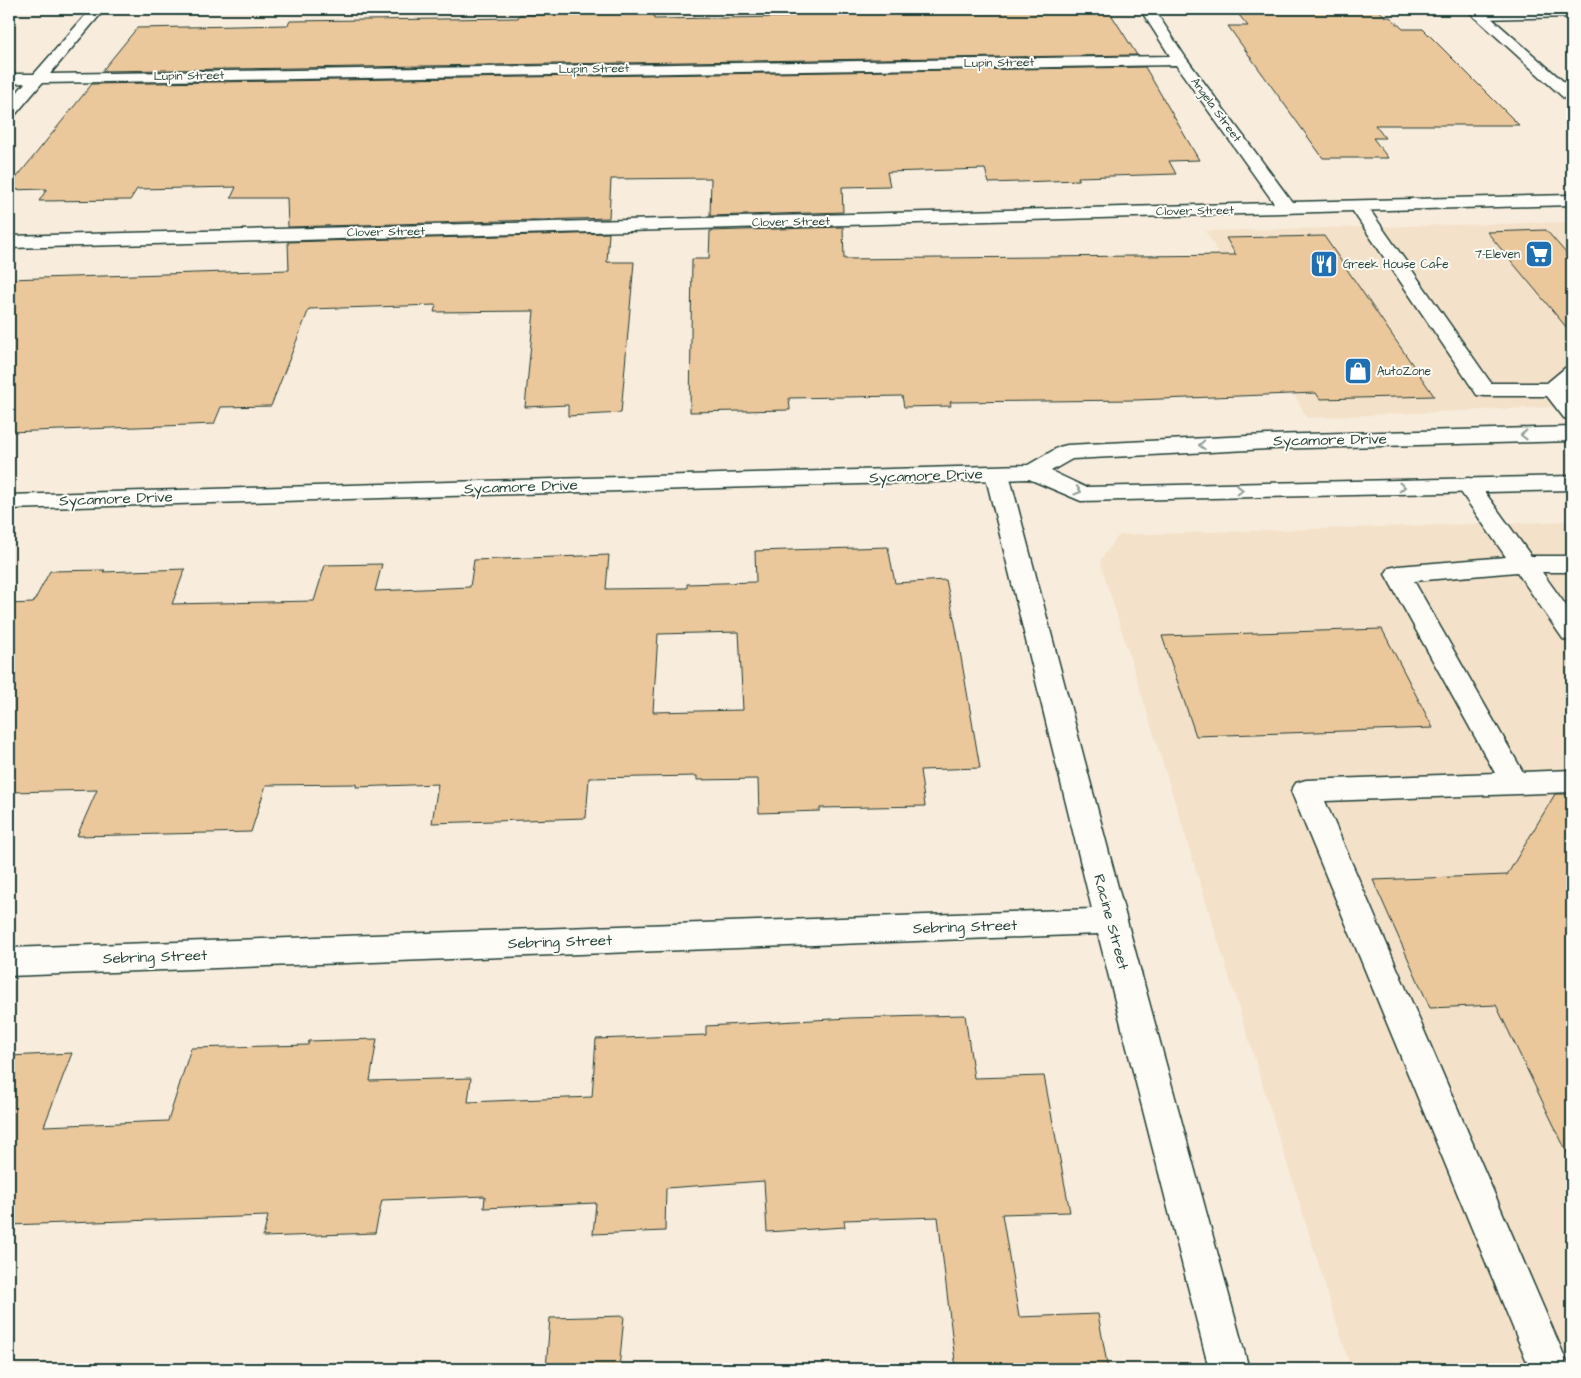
<svg xmlns="http://www.w3.org/2000/svg" width="1581" height="1378" font-family="'Architects Daughter',sans-serif">
  <style>
    .built { fill: #f4e1c9 }
    .building { fill: #ebc79c; stroke: #1f3d34; fill-rule: evenodd }
    .lines { fill: none; stroke-linecap: round; stroke-linejoin: round }
    .lane-casing { stroke: #1f3d34; stroke-width: 3 }
    .street-casing { stroke: #1f3d34; stroke-width: 3 }
    .secondary-casing { stroke: #1f3d34; stroke-width: 3 }
    .lane { fill: #fdfcf7; fill-rule: evenodd }
    .street { fill: #fdfcf7; fill-rule: evenodd }
    .secondary { fill: #fdfcf7; fill-rule: evenodd }
    .oneway { stroke: #8e9c96 }
    .labels { text-anchor: middle; dominant-baseline: central; stroke-width: 4; stroke-linejoin: round; paint-order: stroke }
    .far-street-label { font-size: 12px; fill: #1f3d34; stroke: #fdfcf7 }
    .far-poi-label { font-size: 12px; fill: #1f3d34; stroke: #fdfcf7; text-anchor: start }
    .street-label { font-size: 15px; fill: #1f3d34; stroke: #fdfcf7 }
  </style>
  <rect width="100%" height="100%" fill="#f8ecdc"/>
  <filter id="ink" filterUnits="userSpaceOnUse"><feTurbulence type="fractalNoise" baseFrequency=".02" numOctaves="2"/><feDisplacementMap in="SourceGraphic" scale="10" xChannelSelector="R" yChannelSelector="G"/><feConvolveMatrix kernelMatrix="1 2 1 2 8 2 1 2 1" color-interpolation-filters="sRGB"/></filter>
  <g filter="url(#ink)">
    <g class="built">
      <path d="M 1572,222 L 1572,406 L 1307,418 L 1206,231 Z"/>
      <path d="M 1572,521 L 1572,1369 L 1351,1369 L 1100,561 L 1119,535 Z"/>
    </g>
    <g class="building">
      <path d="M 983,9 L 1035,9 L 1037,12 L 1109,11 L 1137,55 L 102,71 L 137,28 L 288,25 L 290,21 L 518,18 L 519,15 L 654,13 L 654,19 L 788,17 L 787,12 L 881,11 L 882,14 L 985,13 Z"/>
      <path d="M 1234,9 L 1377,9 L 1386,17 L 1390,17 L 1403,29 L 1423,29 L 1519,125 L 1375,125 L 1385,138 L 1373,138 L 1388,158 L 1323,158 L 1228,26 L 1248,26 Z"/>
      <path d="M 1145,67 L 1199,160 L 1169,161 L 1176,174 L 1078,177 L 1079,180 L 989,183 L 985,169 L 887,172 L 890,186 L 842,187 L 843,212 L 710,216 L 711,178 L 611,179 L 609,218 L 288,227 L 287,198 L 231,198 L 236,187 L 137,189 L 130,200 L 39,201 L 47,189 L 9,190 L 9,187 L 92,84 Z"/>
      <path d="M 843,227 L 844,259 L 1236,255 L 1226,238 L 1324,236 L 1434,396 L 1320,399 L 1316,393 L 1136,400 L 950,402 L 951,406 L 904,407 L 902,396 L 789,398 L 790,410 L 690,412 L 692,259 L 709,259 L 710,231 Z"/>
      <path d="M 1546,230 L 1572,260 L 1572,334 L 1487,232 Z"/>
      <path d="M 609,233 L 607,262 L 634,262 L 621,413 L 568,416 L 568,405 L 525,407 L 534,311 L 434,312 L 436,305 L 309,309 L 271,406 L 221,407 L 214,424 L 9,432 L 9,279 L 289,270 L 288,242 Z"/>
      <path d="M 888,547 L 895,583 L 946,580 L 956,628 L 980,768 L 920,770 L 925,806 L 820,808 L 820,811 L 759,813 L 758,779 L 697,780 L 697,776 L 589,778 L 586,818 L 432,823 L 438,784 L 356,787 L 356,784 L 266,785 L 251,832 L 77,836 L 97,790 L 9,792 L 9,604 L 33,603 L 50,571 L 105,570 L 103,572 L 185,569 L 172,604 L 314,601 L 325,565 L 382,564 L 375,591 L 470,587 L 474,560 L 609,555 L 606,589 L 687,588 L 687,584 L 756,582 L 755,551 ZM 739,632 L 743,710 L 653,712 L 658,634 Z"/>
      <path d="M 1382,629 L 1433,728 L 1196,736 L 1162,636 Z"/>
      <path d="M 1555,794 L 1572,794 L 1572,1163 L 1496,1005 L 1430,1008 L 1373,880 L 1507,875 Z"/>
      <path d="M 965,1015 L 974,1078 L 1044,1076 L 1070,1212 L 1002,1214 L 1019,1317 L 1098,1314 L 1108,1369 L 956,1369 L 938,1217 L 844,1220 L 845,1227 L 767,1232 L 764,1181 L 666,1188 L 665,1231 L 593,1234 L 596,1203 L 484,1208 L 485,1196 L 382,1200 L 375,1233 L 263,1237 L 268,1216 L 9,1225 L 9,1056 L 72,1053 L 44,1126 L 168,1121 L 191,1048 L 308,1045 L 309,1041 L 377,1039 L 370,1081 L 471,1078 L 468,1102 L 592,1097 L 596,1039 L 706,1035 L 706,1026 L 850,1018 Z"/>
      <path d="M 624,1316 L 619,1369 L 546,1369 L 550,1318 Z"/>
    </g>
    <g class="lines">
      <g class="lane-casing">
        <g id="lane">
          <path d="M 1572,9 L 1572,17 L 1480,19 L 1475,18 L 1473,15 L 1475,12 L 1480,11 Z"/>
          <path d="M 1359,202 L 1365,203 L 1491,383 L 1547,383 L 1565,368 L 1572,366 L 1572,383 L 1565,390 L 1572,399 L 1572,420 L 1564,418 L 1547,396 L 1485,396 L 1477,395 L 1350,207 L 1353,203 Z"/>
          <path d="M 1468,478 L 1476,480 L 1531,556 L 1572,556 L 1572,572 L 1542,572 L 1572,614 L 1572,642 L 1563,639 L 1517,572 L 1414,581 L 1523,772 L 1572,770 L 1572,792 L 1325,801 L 1570,1369 L 1530,1369 L 1291,791 L 1296,783 L 1306,780 L 1495,773 L 1385,574 L 1389,568 L 1398,566 L 1506,557 L 1456,485 L 1460,480 Z"/>
        </g>
      </g>
      <g class="street-casing">
        <g id="street">
          <path d="M 91,9 L 105,9 L 50,74 L 1170,56 L 1140,9 L 1154,9 L 1186,58 L 1292,202 L 1572,195 L 1572,205 L 9,248 L 9,236 L 1274,203 L 1176,65 L 42,83 L 15,115 L 9,117 L 9,102 L 25,83 L 9,84 L 9,74 L 34,74 Z"/>
          <path d="M 997,467 L 1005,469 L 1009,474 L 1127,921 L 1249,1369 L 1209,1369 L 1098,934 L 9,976 L 9,948 L 1092,909 L 985,474 L 989,469 Z"/>
        </g>
      </g>
      <g class="secondary-casing">
        <g id="secondary">
          <path d="M 1466,9 L 1481,9 L 1572,89 L 1572,102 L 1566,100 Z"/>
          <path d="M 1572,427 L 1572,441 L 1268,449 L 1072,459 L 1051,471 L 1085,487 L 1572,476 L 1572,490 L 1081,501 L 1029,479 L 9,509 L 9,495 L 1028,465 L 1059,447 L 1067,445 L 1268,435 Z"/>
        </g>
      </g>
      <use href="#lane" class="lane"/>
      <use href="#street" class="street"/>
      <use href="#secondary" class="secondary"/>
    </g>
    <defs><path id="oneway-chevron" d="M-2-3.5L2.5 0L-2 3.5" fill="none" stroke-width="1.6" stroke-linecap="round" stroke-linejoin="round" transform="scale(1.25)"/></defs>
    <g class="oneway">
      <use href="#oneway-chevron" transform="translate(1524 435) rotate(179)"/>
      <use href="#oneway-chevron" transform="translate(1202 445) rotate(177)"/>
      <use href="#oneway-chevron" transform="translate(1402 487) rotate(-1)"/>
      <use href="#oneway-chevron" transform="translate(1240 490) rotate(-1)"/>
      <use href="#oneway-chevron" transform="translate(1078 491) rotate(17)"/>
    </g>
  </g>
  <defs>
    <g id="supermarket-square" transform="scale(1.4375)"><rect x="-9" y="-9" width="18" height="18" rx="4" fill="#1f6fb2" stroke="#fdfcf7"/><path d="M-6-5.5h2.5l.6 2H6L4.5 2H-2.5L-4.4-4H-6ZM-1.5 3.2a1.3 1.3 0 1 0 .1 0ZM3 3.2a1.3 1.3 0 1 0 .1 0Z" fill="#fff"/></g>
    <g id="restaurant-square" transform="scale(1.4375)"><rect x="-9" y="-9" width="18" height="18" rx="4" fill="#1f6fb2" stroke="#fdfcf7"/><path d="M-5-6h1v4h1v-4h1v4h1v-4h1v5L-1.5 .5V6h-2V.5L-5-1ZM5-6V6H3V1.5H1.5Q1.5-4 5-6Z" fill="#fff"/></g>
    <g id="shop-square" transform="scale(1.4375)"><rect x="-9" y="-9" width="18" height="18" rx="4" fill="#1f6fb2" stroke="#fdfcf7"/><path d="M-5-2.5h2.3a2.7 3.5 0 0 1 5.4 0H5L5.5 6h-11ZM-1.5-2.5h3a1.5 2.3 0 0 0-3 0Z" fill="#fff"/></g>
  </defs>
  <g fill-rule="evenodd">
    <use href="#supermarket-square" x="1539" y="254"/>
    <use href="#restaurant-square" x="1324" y="264"/>
    <use href="#shop-square" x="1358" y="371"/>
  </g>
  <g class="labels">
    <g class="far-street-label">
      <text transform="translate(999 63) rotate(-1)">Lupin Street</text>
      <text transform="translate(594 69) rotate(-1)">Lupin Street</text>
      <text transform="translate(189 76) rotate(-1)">Lupin Street</text>
      <text transform="translate(1216 110) rotate(54)">Angela Street</text>
      <text transform="translate(1195 211) rotate(-1)">Clover Street</text>
      <text transform="translate(791 222) rotate(-1)">Clover Street</text>
      <text transform="translate(386 232) rotate(-1)">Clover Street</text>
    </g>
    <g class="far-poi-label">
      <text x="1520" y="254" text-anchor="end">7-Eleven</text>
      <text x="1343" y="264">Greek House Cafe</text>
      <text x="1377" y="371">AutoZone</text>
    </g>
    <g class="street-label">
      <text transform="translate(1330 440) rotate(-1)">Sycamore Drive</text>
      <text transform="translate(926 476) rotate(-2)">Sycamore Drive</text>
      <text transform="translate(521 487) rotate(-2)">Sycamore Drive</text>
      <text transform="translate(116 499) rotate(-2)">Sycamore Drive</text>
      <text transform="translate(1111 922) rotate(75)">Racine Street</text>
      <text transform="translate(965 927) rotate(-2)">Sebring Street</text>
      <text transform="translate(560 942) rotate(-2)">Sebring Street</text>
      <text transform="translate(155 957) rotate(-2)">Sebring Street</text>
    </g>
  </g>
  <rect width="1581" height="1378" fill="none" stroke="#fdfcf7" stroke-width="30"/>
  <rect x="15" y="15" width="1551" height="1348" fill="none" stroke="#1f3d34" stroke-width="2" filter="url(#ink)"/>
</svg>
